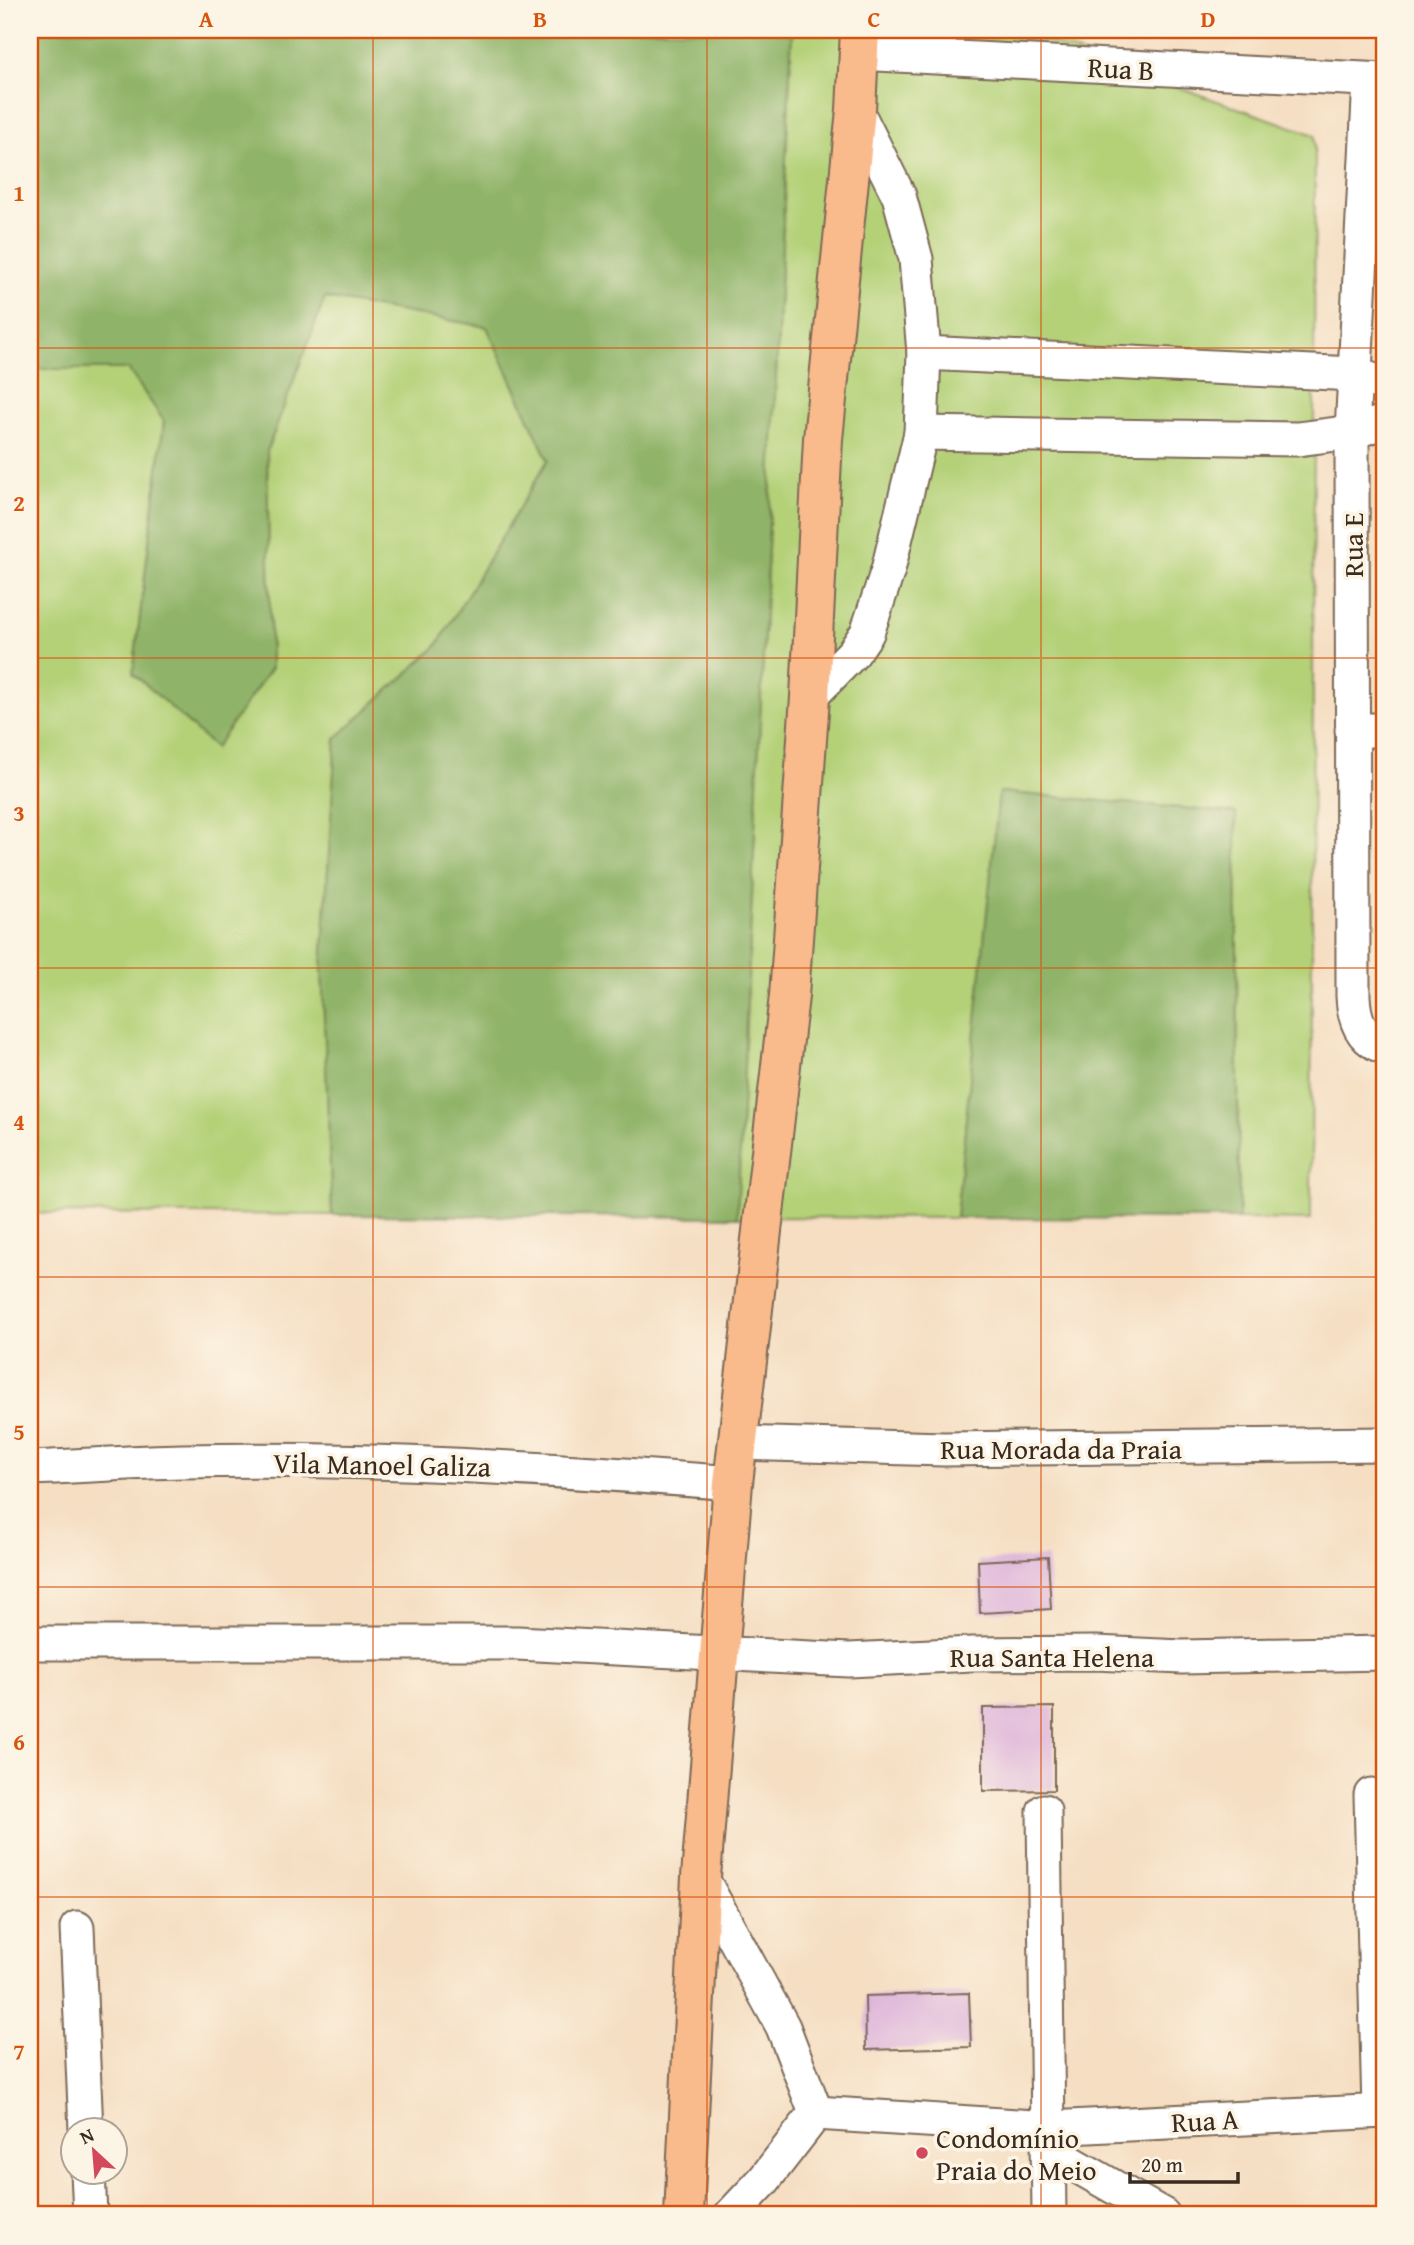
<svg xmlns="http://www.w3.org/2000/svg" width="1414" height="2245" font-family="'Gentium Book Plus',serif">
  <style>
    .green { fill: #b4d178; stroke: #787e4b; stroke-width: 2 }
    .forest { fill: #8fb368; stroke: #656e43; stroke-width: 2 }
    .building { fill: #deb4da }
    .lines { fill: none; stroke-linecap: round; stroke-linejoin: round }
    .minor-casing { stroke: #7c6957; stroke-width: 37 }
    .primary-casing { stroke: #7c6957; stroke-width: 42 }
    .minor { stroke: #fff; stroke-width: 33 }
    .primary { stroke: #fabb8c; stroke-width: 38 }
    .grid { fill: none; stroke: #d7540e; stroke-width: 2; stroke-opacity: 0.55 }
    .poi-dot { fill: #d1495b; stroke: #fcf5e5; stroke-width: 2.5 }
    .labels { text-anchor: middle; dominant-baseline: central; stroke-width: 7; stroke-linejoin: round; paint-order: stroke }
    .street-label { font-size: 28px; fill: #3b2a1e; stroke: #fcf5e5 }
    .poi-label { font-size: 28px; fill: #3b2a1e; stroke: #fcf5e5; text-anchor: start }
    .neatline { fill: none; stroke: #d7540e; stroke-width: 2.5 }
    .grid-label { font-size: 23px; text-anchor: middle; font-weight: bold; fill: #d7540e }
  </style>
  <rect width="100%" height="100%" fill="#fcf5e5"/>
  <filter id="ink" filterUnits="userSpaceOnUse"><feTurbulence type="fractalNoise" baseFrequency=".0143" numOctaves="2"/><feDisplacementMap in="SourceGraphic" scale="14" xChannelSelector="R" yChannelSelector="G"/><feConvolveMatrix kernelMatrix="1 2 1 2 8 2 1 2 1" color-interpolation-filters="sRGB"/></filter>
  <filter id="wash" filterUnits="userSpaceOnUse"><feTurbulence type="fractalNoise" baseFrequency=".00686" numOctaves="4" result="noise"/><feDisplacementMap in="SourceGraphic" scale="28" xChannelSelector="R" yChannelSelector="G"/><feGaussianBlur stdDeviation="1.57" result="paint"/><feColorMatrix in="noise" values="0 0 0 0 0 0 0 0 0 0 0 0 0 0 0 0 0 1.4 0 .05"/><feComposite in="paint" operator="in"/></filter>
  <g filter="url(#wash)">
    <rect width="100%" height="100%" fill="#f5dec2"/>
    <g class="green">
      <path d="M 792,30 L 1014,30 L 1315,135 L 1311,1220 L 1239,1219 L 1236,813 L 1000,792 L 956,1218 L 737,1217 Z"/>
      <path d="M 325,297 L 487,326 L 548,460 L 436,647 L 336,738 L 322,968 L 332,1215 L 30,1213 L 30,369 L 128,369 L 164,421 L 133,673 L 271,668 L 267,451 Z"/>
    </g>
    <g class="forest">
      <path d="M 30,30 L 792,30 L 737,1217 L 332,1215 L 322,968 L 336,738 L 436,647 L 548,460 L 487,327 L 325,298 L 267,451 L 271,668 L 215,748 L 133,673 L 164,421 L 128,369 L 30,369 Z"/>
      <path d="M 999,792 L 1236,813 L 1239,1219 L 956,1218 Z"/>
    </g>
    <g id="blocks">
      <g class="building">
        <path d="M 1048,1557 L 1051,1609 L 980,1613 L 978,1561 Z"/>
        <path d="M 1054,1707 L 1054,1790 L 983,1791 L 983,1708 Z"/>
        <path d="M 969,1993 L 971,2047 L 866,2050 L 865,1996 Z"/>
      </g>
    </g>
  </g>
  <g filter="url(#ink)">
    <use href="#blocks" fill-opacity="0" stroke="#7c6957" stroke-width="2"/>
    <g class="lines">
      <g class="minor-casing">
        <g id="minor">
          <path d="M 858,53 L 1384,80"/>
          <path d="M 1370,80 L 1352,432 L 1353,996 C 1354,1019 1361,1039 1384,1047"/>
          <path d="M 924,353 L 1354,374 L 1384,384"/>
          <path d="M 921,433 L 1298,439 L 1352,432 L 1384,422"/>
          <path d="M 810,697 L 854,652 L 867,633 L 888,570 L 921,433 L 924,353 L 916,259 L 899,196 L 856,110"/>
          <path d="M 1352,730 L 1384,730"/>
          <path d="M 737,1443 L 944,1449 L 1384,1444"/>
          <path d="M 30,1468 C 81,1466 132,1462 183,1461 C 367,1457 550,1469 733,1483"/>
          <path d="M 30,1643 L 517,1643 L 849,1660 L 972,1654 L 1096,1653 L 1182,1657 L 1384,1653"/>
          <path d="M 1371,1795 L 1379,2111"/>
          <path d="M 1044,1811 L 1049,2215"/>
          <path d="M 701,1877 L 783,2027 L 816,2113"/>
          <path d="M 77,1928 L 86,2130"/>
          <path d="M 816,2113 L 1050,2128 L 1384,2111"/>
          <path d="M 1049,2150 L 1163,2215"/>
          <path d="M 88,2172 L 90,2215"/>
          <path d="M 731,2215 L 764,2180 L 816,2113"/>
        </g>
      </g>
      <g class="primary-casing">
        <path id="primary" d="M 684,2215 L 701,1877 L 733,1483 L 789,996 L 810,697 L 823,439 L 856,110 L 860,30"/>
      </g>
      <use href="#minor" class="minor"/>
      <use href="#primary" class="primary"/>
    </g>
  </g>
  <path class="grid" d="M 373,30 L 373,2215M 707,30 L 707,2215M 1041,30 L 1041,2215M 30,348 L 1384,348M 30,658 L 1384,658M 30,968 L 1384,968M 30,1277 L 1384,1277M 30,1587 L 1384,1587M 30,1897 L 1384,1897"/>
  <circle class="poi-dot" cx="922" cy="2153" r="7"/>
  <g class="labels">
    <g class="street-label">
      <text transform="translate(1121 68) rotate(3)">Rua B</text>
      <text transform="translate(1352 545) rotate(-90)">Rua E</text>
      <text x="1061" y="1448">Rua Morada da Praia</text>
      <text transform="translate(382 1464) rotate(1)">Vila Manoel Galiza</text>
      <text x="1052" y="1656">Rua Santa Helena</text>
      <text transform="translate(1205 2120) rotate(-3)">Rua A</text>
    </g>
    <g class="poi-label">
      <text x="936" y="2137">Condomínio<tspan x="936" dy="32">Praia do Meio</tspan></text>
    </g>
  </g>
  <rect width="1414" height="2245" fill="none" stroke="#fcf5e5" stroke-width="77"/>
  <g transform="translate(94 2151) rotate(334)"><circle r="33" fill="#fcf5e5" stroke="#afa495" stroke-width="2"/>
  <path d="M0-5L12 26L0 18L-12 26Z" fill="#d1495b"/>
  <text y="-10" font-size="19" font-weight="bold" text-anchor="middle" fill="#3b2a1e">N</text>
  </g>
  <path d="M1130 2172v10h108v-10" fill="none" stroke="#3b2a1e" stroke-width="3.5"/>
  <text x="1141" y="2172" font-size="21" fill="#3b2a1e" stroke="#fcf5e5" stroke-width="5" paint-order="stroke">20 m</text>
  <rect x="38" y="38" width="1338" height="2168" class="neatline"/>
  <g class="grid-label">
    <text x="206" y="27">A</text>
    <text x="540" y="27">B</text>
    <text x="874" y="27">C</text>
    <text x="1208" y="27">D</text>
    <text x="19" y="201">1</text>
    <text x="19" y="511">2</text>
    <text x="19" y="821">3</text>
    <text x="19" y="1130">4</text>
    <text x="19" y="1440">5</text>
    <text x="19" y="1750">6</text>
    <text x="19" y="2060">7</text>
  </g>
</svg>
